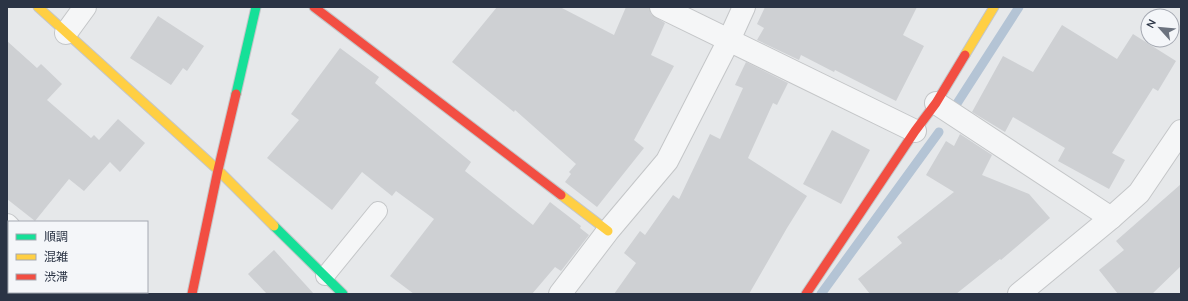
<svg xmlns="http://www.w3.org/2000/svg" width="1188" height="301" font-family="Quicksand,'Noto Sans JP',sans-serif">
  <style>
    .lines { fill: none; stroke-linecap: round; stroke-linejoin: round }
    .stream { stroke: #b4c4d5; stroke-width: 9 }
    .building { fill: #ced0d3 }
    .lane-casing { stroke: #c4c6c8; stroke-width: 20 }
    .street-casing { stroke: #c4c6c8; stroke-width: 24 }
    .fast-casing { stroke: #c4c6c8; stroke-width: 11 }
    .slow-casing { stroke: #c4c6c8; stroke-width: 11 }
    .jam-casing { stroke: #c4c6c8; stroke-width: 11 }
    .lane { stroke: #f5f6f7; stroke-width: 18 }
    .street { stroke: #f5f6f7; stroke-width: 22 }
    .fast { stroke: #16e098; stroke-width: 9 }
    .slow { stroke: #ffcf43; stroke-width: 9 }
    .jam { stroke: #f24e42; stroke-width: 9 }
  </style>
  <rect width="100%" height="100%" fill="#e6e8ea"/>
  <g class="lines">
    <g class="stream">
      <path d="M 956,105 L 1019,7"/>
      <path d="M 821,294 L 939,132"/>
    </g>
  </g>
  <g class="building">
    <path d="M 497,7 L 560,7 L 614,35 L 626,7 L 649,7 L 651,14 L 665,23 L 651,55 L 674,66 L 634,140 L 644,148 L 597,207 L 565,182 L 571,174 L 569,172 L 576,164 L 515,110 L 514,112 L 452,62 Z"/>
    <path d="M 765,7 L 917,7 L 903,35 L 924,46 L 896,101 L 835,70 L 834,72 L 801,55 L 799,60 L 757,40 L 764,28 L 757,24 Z"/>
    <path d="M 158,16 L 204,46 L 187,71 L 183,68 L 171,85 L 130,58 Z"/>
    <path d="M 1062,25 L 1117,59 L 1133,34 L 1176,61 L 1158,91 L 1153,88 L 1112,153 L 1125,160 L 1109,189 L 1058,161 L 1065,148 L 1013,117 L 1005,132 L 972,112 L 1003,56 L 1033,72 Z"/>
    <path d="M 7,41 L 37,68 L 41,64 L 62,84 L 47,100 L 91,138 L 94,135 L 99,140 L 118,119 L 145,143 L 120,172 L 110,162 L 84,191 L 69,179 L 35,221 L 7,199 Z"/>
    <path d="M 340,48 L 379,77 L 375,83 L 471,162 L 465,171 L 533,225 L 550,202 L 581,226 L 580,228 L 589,235 L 561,271 L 555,267 L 532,294 L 414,294 L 390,276 L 434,219 L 396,191 L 392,196 L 362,172 L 332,210 L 267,158 L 299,120 L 291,114 Z"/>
    <path d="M 746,62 L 788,83 L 777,105 L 773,103 L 748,158 L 807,196 L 787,228 L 749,294 L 614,294 L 636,263 L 624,253 L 640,231 L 645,235 L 673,195 L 679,199 L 710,134 L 720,139 L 743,88 L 735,85 Z"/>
    <path d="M 832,130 L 870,150 L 841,204 L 803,184 Z"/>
    <path d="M 960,134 L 992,155 L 982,175 L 1029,194 L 1050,218 L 1001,260 L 1000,259 L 956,294 L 870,294 L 858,279 L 902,243 L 897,237 L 954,192 L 926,175 L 946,141 L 954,146 Z"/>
    <path d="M 1181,184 L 1181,266 L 1152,294 L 1118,294 L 1099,270 L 1124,250 L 1116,241 Z"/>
    <path d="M 274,250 L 314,294 L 267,294 L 248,274 Z"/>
  </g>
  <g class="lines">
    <g class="lane-casing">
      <path id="lane" d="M 325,276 L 378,211"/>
    </g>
    <g class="street-casing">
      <g id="street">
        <path d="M 661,7 L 915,131"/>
        <path d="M 66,33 L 85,7"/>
        <path d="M 936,103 L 1111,218"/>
        <path d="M 7,225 L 9,227"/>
        <path d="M 92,292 L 94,294"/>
        <path d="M 560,294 L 608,231 L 667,161 L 729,40 L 744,7"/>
        <path d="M 1019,294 L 1111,218 L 1139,193 L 1181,131"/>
      </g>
    </g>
    <g class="fast-casing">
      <g id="fast">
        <path d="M 236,94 L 256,7"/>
        <path d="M 274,226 L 343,294"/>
      </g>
    </g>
    <g class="slow-casing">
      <g id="slow">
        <path d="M 38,7 L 218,170 L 274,226"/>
        <path d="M 965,55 L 994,7"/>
        <path d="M 561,195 L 608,231"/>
      </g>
    </g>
    <g class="jam-casing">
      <g id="jam">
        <path d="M 314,7 L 561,195"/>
        <path d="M 192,294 L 218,170 L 236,94"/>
        <path d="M 806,294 L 915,131 L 936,103 L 965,55"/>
      </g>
    </g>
    <use href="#lane" class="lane"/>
    <use href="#street" class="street"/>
    <use href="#fast" class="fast"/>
    <use href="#slow" class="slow"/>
    <use href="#jam" class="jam"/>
  </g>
  <rect width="1188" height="301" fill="none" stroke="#2b3445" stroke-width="16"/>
  <rect x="8" y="221" width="140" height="72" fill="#f4f6f9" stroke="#a4a8b1"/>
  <rect x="16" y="234" width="20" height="6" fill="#16e098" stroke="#a4a8b1"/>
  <text x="44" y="241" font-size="12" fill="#2b3445">順調</text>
  <rect x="16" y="254" width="20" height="6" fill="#ffcf43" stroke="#a4a8b1"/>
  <text x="44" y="261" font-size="12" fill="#2b3445">混雑</text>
  <rect x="16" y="274" width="20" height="6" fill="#f24e42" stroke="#a4a8b1"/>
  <text x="44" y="281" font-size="12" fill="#2b3445">渋滞</text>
  <g transform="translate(1160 28) rotate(297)"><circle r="19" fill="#f4f6f9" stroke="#a4a8b1"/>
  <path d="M0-3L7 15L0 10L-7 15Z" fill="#6c737f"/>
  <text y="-6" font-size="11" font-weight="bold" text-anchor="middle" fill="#2b3445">N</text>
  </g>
</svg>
